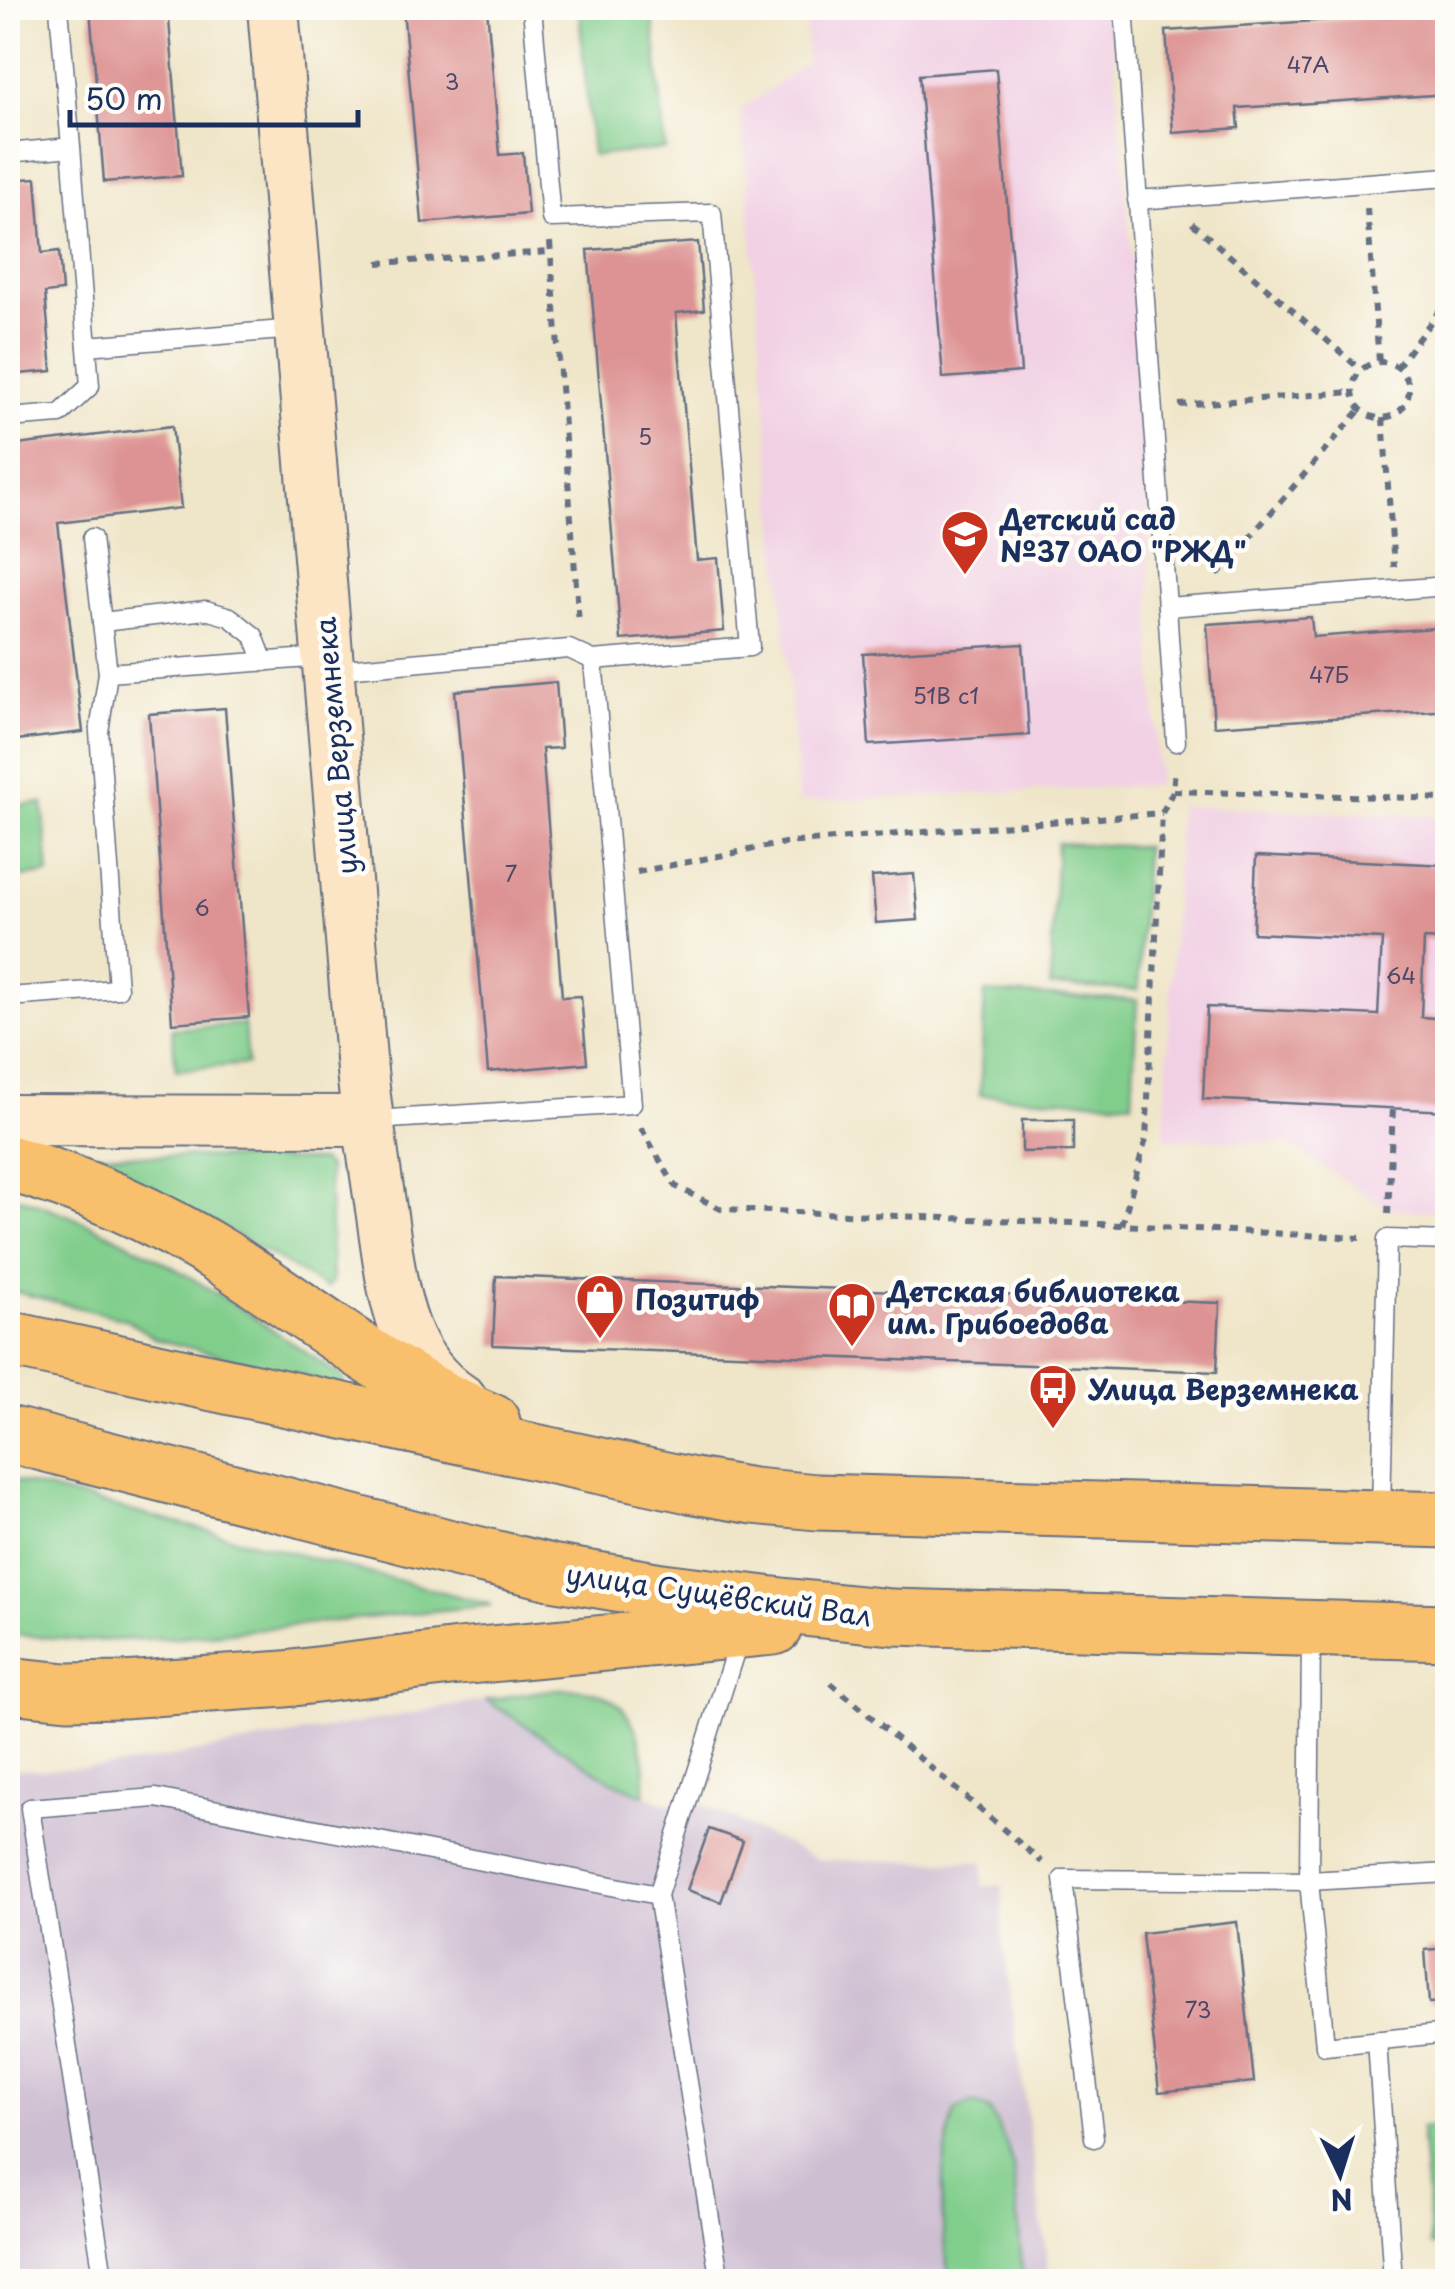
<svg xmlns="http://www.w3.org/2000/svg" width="1455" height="2289" font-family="'Playpen Sans',sans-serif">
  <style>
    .built { fill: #f1d0e4 }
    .industrial { fill: #cebed1 }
    .green { fill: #81ce8c; stroke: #4e7e75; stroke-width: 2.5 }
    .building { fill: #dd9393 }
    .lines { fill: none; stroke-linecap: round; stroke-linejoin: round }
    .lane-casing { stroke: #656f83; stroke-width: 21 }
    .secondary-casing { stroke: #656f83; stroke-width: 54 }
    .primary-casing { stroke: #656f83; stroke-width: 59 }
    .path { stroke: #656f83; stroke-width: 6; stroke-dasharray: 8 8; stroke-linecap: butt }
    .lane { stroke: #fff; stroke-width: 18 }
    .secondary { stroke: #fce5c4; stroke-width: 50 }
    .primary { stroke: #f8bf6c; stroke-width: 55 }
    .labels { text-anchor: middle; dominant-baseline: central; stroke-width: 9; stroke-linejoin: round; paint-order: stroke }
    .number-label { font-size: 22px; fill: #4c486b }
    .poi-label { font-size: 28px; font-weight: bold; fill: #1b2f5e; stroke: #fdfcf7; text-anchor: start }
    .street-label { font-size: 28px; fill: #1b2f5e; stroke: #fdfcf7 }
  </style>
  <rect width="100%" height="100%" fill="#fdfcf7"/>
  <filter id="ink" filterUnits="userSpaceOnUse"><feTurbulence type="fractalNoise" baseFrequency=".01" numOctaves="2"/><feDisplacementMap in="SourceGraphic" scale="20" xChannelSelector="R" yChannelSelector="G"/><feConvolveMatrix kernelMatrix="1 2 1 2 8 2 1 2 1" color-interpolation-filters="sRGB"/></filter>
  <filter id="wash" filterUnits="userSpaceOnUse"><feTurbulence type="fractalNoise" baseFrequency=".0048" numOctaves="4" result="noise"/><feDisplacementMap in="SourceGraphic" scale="40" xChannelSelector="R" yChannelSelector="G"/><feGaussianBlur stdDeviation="2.25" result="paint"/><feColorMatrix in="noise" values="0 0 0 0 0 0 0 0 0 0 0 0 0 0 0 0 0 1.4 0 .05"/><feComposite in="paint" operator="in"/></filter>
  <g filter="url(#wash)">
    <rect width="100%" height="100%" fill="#efe5c8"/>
    <g class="built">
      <path d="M 805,8 L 1110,8 L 1141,368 L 1158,785 L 799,802 L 741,110 L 807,62 Z"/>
      <path d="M 1179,806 L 1447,817 L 1447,1212 L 1388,1209 L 1289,1144 L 1164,1138 Z"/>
    </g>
    <path class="industrial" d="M 486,1700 L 611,1781 L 667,1804 L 704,1805 L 819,1860 L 983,1862 L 983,1886 L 1003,1886 L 1002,1936 L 1050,2281 L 8,2282 L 8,1769 L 41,1770 L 121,1766 Z"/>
    <g class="green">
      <path d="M 579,8 L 652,8 L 665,149 L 592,156 Z"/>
      <path d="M 43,803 L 49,874 L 8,878 L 8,806 Z"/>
      <path d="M 1057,843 L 1145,847 L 1138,990 L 1050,986 Z"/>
      <path d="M 985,993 L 1137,1000 L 1132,1102 L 980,1095 Z"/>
      <path d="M 244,1024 L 247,1064 L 176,1070 L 172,1029 Z"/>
      <path d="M 68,1153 L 321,1161 L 328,1168 L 332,1282 L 326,1288 L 240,1237 Z"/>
      <path d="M 8,1194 C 132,1231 236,1305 342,1377 L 344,1381 L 343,1385 L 338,1386 L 156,1339 L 125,1319 L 8,1290 Z"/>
      <path d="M 8,1479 L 492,1605 L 170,1638 L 86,1641 L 8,1634 Z"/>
      <path d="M 555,1689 C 573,1689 594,1688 611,1699 C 640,1717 648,1764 644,1795 L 611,1781 L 486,1700 Z"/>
      <path d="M 972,2103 L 990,2110 L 1007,2146 L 1013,2166 L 1023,2279 L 1025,2281 L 950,2281 C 939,2225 939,2166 955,2111 Z"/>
      <path d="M 1447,2126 L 1447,2244 L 1431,2245 L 1421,2128 Z"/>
    </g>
    <g id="blocks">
      <g class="building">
        <path d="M 90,8 L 168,8 L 182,176 L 104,182 Z"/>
        <path d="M 403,8 L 487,8 L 500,155 L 523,153 L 528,214 L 422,223 Z"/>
        <path d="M 1448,12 L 1448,94 L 1237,108 L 1239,128 L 1173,133 L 1166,31 Z"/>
        <path d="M 996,69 L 1021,372 L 943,378 L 919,75 Z"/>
        <path d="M 36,178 L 42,253 L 59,251 L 62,291 L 45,293 L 52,371 L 8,375 L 8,180 Z"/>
        <path d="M 698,242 L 704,310 L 676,313 L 697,560 L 718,558 L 724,631 L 621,640 L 588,250 Z"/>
        <path d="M 172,426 L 181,508 L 58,523 L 83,732 L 8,741 L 8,446 Z"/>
        <path d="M 1311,617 L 1313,637 L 1448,627 L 1448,710 L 1214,726 L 1207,624 Z"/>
        <path d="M 1023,644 L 1029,735 L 869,745 L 863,654 Z"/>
        <path d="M 556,682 L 561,748 L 542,749 L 562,997 L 581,996 L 587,1063 L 488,1072 L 455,691 Z"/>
        <path d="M 225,708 L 249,1017 L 172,1023 L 149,714 Z"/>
        <path d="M 1256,856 L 1448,865 L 1448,940 L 1424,939 L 1421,1017 L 1448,1019 L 1448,1111 L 1203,1099 L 1207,1007 L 1378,1015 L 1382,939 L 1253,933 Z"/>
        <path d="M 914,874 L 918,920 L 876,923 L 872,877 Z"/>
        <path d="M 1022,1120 L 1073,1120 L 1073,1151 L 1022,1152 Z"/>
        <path d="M 496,1276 L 1220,1303 L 1217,1372 L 493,1345 Z"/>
        <path d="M 709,1829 L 743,1841 L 721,1902 L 687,1890 Z"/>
        <path d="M 1237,1922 L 1254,2082 L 1159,2092 L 1142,1933 Z"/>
        <path d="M 1448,1948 L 1448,2002 L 1429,2003 L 1425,1950 Z"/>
      </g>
    </g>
  </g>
  <g filter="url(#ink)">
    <use href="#blocks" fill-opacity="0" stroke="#656f83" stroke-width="2.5"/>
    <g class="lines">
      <g class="lane-casing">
        <g id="lane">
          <path d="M 1124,8 L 1167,607 L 1448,586"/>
          <path d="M 8,153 L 71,147 L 59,8"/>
          <path d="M 1137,200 L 1448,177"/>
          <path d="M 87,346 L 295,329"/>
          <path d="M 8,418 L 60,414 L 90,386 L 71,147"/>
          <path d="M 92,538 L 108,673"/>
          <path d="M 1167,607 L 1176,742"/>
          <path d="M 102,622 L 206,610 L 230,617 L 254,636 L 264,662"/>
          <path d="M 332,670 L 569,649 L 593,660"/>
          <path d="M 8,997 L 118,989 L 99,732 L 108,673 L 323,657"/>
          <path d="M 373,1120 L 632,1104 L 593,660 L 750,647 L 712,213 L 551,218 L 532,8"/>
          <path d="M 1381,1513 L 1387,1239 L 1448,1241"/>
          <path d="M 1311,1634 L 1309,1881 L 1448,1873"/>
          <path d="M 1377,2040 L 1393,2282"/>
          <path d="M 1094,2138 L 1063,1879 L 1309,1881 L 1325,2046 L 1448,2033"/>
          <path d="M 104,2282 L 30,1808 L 156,1798 L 658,1895"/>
          <path d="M 720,2282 L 658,1895 L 739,1639"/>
        </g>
      </g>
      <g class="secondary-casing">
        <g id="secondary">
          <path d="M 273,8 L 362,1071 C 367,1117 374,1163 381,1209 C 392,1281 395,1357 462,1400"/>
          <path d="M 8,1120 L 368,1121"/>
        </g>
      </g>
      <g class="primary-casing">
        <g id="primary">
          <path d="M 8,1163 C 85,1184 156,1216 224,1258 C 312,1314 395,1383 492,1422"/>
          <path d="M 8,1339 L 689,1485 L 753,1496 L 817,1502 L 1448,1520"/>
          <path d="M 8,1434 L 447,1547 L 551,1572 L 662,1591 L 782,1606 L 892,1617 L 1448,1632"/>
          <path d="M 8,1685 L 67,1691 L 123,1690 L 285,1679 L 458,1657 L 774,1627"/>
        </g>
      </g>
      <g class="path">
        <path d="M 1367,209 L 1379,362"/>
        <path d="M 1192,223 L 1361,370"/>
        <path d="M 550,242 L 579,624"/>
        <path d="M 378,263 L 550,252"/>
        <circle cx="1381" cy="390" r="28"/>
        <path d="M 1397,367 L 1448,299"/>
        <path d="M 1179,405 L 1352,392"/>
        <path d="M 1383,418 L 1394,567"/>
        <path d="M 1217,575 L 1360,410"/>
        <path d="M 1173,791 L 1448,799"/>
        <path d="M 637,872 L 785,843 L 1162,813"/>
        <path d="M 641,1128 L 675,1186 L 721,1209 L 1122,1225 L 1360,1238"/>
        <path d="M 1388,1214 L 1393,1108"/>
        <path d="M 1122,1225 L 1146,1139 L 1162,813 L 1173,791 L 1175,768"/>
        <path d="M 831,1683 L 1042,1862"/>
      </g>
      <use href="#lane" class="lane"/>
      <use href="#secondary" class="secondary"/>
      <use href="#primary" class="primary"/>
    </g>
  </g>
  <defs>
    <g id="school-pin" transform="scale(2.5)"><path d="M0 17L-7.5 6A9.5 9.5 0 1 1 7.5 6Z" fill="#c8321e" stroke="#fdfcf7"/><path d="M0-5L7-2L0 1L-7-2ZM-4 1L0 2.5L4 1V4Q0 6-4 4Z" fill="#fff"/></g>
    <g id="shop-pin" transform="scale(2.5)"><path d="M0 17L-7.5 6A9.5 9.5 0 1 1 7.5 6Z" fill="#c8321e" stroke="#fdfcf7"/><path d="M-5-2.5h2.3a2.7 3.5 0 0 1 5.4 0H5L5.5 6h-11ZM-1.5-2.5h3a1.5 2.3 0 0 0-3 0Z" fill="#fff"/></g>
    <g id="library-pin" transform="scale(2.5)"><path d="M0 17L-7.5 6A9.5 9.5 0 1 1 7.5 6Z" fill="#c8321e" stroke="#fdfcf7"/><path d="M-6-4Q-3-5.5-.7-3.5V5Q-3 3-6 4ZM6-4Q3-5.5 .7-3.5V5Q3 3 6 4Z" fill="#fff"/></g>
    <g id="bus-pin" transform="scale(2.5)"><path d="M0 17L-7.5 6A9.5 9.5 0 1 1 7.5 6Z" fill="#c8321e" stroke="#fdfcf7"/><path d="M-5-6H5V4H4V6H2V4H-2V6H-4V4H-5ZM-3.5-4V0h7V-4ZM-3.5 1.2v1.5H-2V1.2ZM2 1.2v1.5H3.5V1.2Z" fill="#fff"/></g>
  </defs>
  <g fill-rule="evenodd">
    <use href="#school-pin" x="965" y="534"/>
    <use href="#shop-pin" x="600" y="1298"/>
    <use href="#library-pin" x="852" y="1306"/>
    <use href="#bus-pin" x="1053" y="1388"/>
  </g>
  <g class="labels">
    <g class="number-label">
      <text x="1308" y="63">47А</text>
      <text x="452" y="80">3</text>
      <text x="645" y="435">5</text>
      <text x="1329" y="673">47Б</text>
      <text x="946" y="694">51В с1</text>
      <text x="511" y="872">7</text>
      <text x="202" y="906">6</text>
      <text x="1401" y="974">64</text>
      <text x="1198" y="2008">73</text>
    </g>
    <g class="poi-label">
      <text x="1000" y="518">Детский сад<tspan x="1000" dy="32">№37 ОАО "РЖД"</tspan></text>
      <text x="887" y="1290">Детская библиотека<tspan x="887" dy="32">им. Грибоедова</tspan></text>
      <text x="635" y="1298">Позитиф</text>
      <text x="1088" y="1388">Улица Верземнека</text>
    </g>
    <g class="street-label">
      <text transform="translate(335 746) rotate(-95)">улица Верземнека</text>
      <text transform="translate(719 1594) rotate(8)">улица Сущёвский Вал</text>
    </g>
  </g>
  <rect width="1455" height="2289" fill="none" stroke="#fdfcf7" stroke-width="40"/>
  <g transform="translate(1340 2174) rotate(176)" stroke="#fdfcf7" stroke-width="8" paint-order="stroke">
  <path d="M0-8L18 38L0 25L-18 38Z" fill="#1b2f5e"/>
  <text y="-15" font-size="28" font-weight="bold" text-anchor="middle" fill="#1b2f5e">N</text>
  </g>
  <path d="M70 110v15h288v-15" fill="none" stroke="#1b2f5e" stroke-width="5"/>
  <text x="85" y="110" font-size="30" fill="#1b2f5e" stroke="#fdfcf7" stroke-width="8" paint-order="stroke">50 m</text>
</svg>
